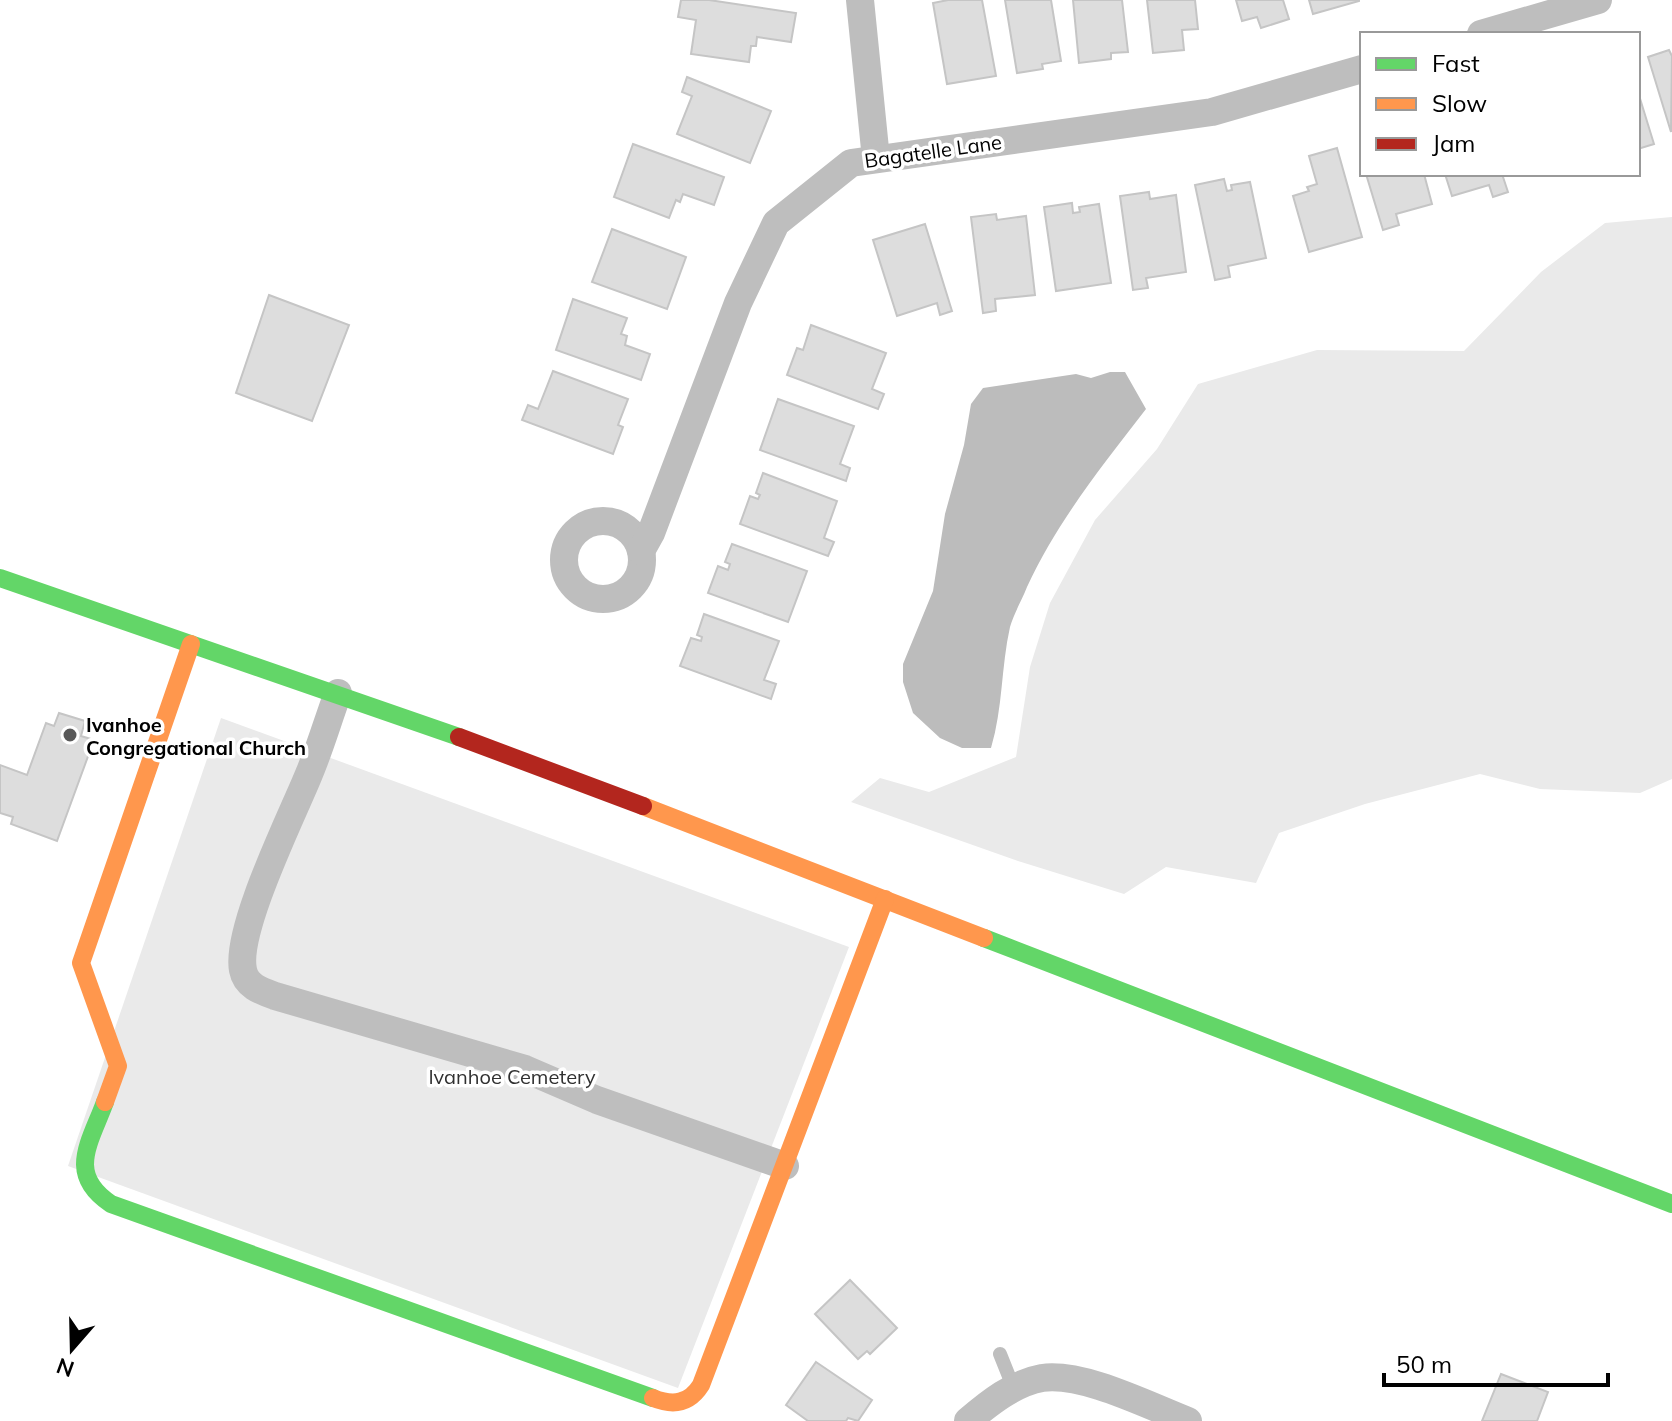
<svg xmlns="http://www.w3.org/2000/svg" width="1672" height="1421" font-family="Mulish,sans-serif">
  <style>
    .green { fill: #eaeaea }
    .water { fill: #bcbcbc }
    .building { fill: #ddd; stroke: #c5c5c5; stroke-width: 2 }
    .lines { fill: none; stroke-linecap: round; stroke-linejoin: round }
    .lane { stroke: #bebebe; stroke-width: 14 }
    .street { stroke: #bebebe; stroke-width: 28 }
    .fast { stroke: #63d668; stroke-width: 18 }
    .slow { stroke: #ff974d; stroke-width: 18 }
    .jam { stroke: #b3261e; stroke-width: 18 }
    .poi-dot { fill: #595959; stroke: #fff; stroke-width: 3 }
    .labels { text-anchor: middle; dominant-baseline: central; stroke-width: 7; stroke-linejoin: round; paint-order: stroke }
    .street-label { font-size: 20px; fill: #000; stroke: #fff }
    .poi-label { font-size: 20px; font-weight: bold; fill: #000; stroke: #fff; text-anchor: start }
    .park-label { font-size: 20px; fill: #303030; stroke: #fff }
  </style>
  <rect width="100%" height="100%" fill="#fff"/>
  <g class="green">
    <path d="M 1672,217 L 1672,779 L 1640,793 L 1540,789 L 1480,774 L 1365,804 L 1279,833 L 1256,883 L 1166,867 L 1124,894 L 1018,861 L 851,802 L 880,778 L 929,792 L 1016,757 L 1030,667 L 1050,603 L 1095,520 L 1157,449 L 1198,384 L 1317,350 L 1464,351 L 1541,272 L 1605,223 Z"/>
    <path d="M 221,718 L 849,947 L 678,1388 L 68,1166 Z"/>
  </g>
  <path class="water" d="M 1110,372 L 1125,372 L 1146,409 C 1102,466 1057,522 1027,587 C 1022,600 1014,613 1010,627 C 1001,667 1003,708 991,748 L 962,748 L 940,738 L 913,713 L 903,682 L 903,664 L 933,591 L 945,514 L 964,445 L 971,404 L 983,388 L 1076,374 L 1091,378 Z"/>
  <g class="building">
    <path d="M 681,0 L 709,0 L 796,13 L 791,42 L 757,37 L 756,46 L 751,46 L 749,62 L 691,54 L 696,20 L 678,17 Z"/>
    <path d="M 948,0 L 982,0 L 996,76 L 947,84 L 933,3 Z"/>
    <path d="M 1005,0 L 1051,0 L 1061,61 L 1042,64 L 1043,69 L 1017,73 Z"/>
    <path d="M 1073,0 L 1122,0 L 1128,52 L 1111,53 L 1111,59 L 1079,63 Z"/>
    <path d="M 1147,0 L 1195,0 L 1198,29 L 1182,30 L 1184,50 L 1153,53 Z"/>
    <path d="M 1236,0 L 1283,0 L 1289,19 L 1261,28 L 1257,17 L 1242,21 Z"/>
    <path d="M 1309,0 L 1359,0 L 1359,1 L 1313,14 Z"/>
    <path d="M 1669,50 L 1672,56 L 1671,132 L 1648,57 Z"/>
    <path d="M 687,77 L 771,111 L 750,163 L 677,134 L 692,96 L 682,92 Z"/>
    <path d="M 1638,92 L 1654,144 L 1638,149 Z"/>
    <path d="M 633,144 L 724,177 L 714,205 L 683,194 L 680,202 L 676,200 L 669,218 L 614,197 Z"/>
    <path d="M 1337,148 L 1362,237 L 1309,252 L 1293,196 L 1309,191 L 1307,187 L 1317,184 L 1309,156 Z"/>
    <path d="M 1366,174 L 1424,174 L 1432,204 L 1396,214 L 1399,225 L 1383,230 Z"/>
    <path d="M 1445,174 L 1502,174 L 1508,192 L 1493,197 L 1489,185 L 1452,196 Z"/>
    <path d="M 1224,179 L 1227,191 L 1232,190 L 1231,185 L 1250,182 L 1266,258 L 1228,266 L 1230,277 L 1215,280 L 1195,185 Z"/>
    <path d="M 1149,192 L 1150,199 L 1176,195 L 1186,272 L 1146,278 L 1148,288 L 1133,290 L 1120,196 Z"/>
    <path d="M 1072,203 L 1073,213 L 1080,212 L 1079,207 L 1099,204 L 1111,283 L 1056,291 L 1044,207 Z"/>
    <path d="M 996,214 L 997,220 L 1026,216 L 1035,295 L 995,299 L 996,311 L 983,313 L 971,217 Z"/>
    <path d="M 925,224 L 952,311 L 940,315 L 937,303 L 897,316 L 873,240 Z"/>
    <path d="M 612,229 L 686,257 L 667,309 L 592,282 Z"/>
    <path d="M 269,295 L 349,325 L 312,421 L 236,393 Z"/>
    <path d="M 573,299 L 627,318 L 621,334 L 627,336 L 625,345 L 650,354 L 641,380 L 556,350 Z"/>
    <path d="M 811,325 L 886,353 L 872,389 L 884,394 L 878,409 L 787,375 L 797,348 L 803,350 Z"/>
    <path d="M 553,371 L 628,399 L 618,425 L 623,427 L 613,454 L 522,420 L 528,405 L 538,409 Z"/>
    <path d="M 778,399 L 854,426 L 840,464 L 850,468 L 846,481 L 760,450 Z"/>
    <path d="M 763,473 L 837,501 L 824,538 L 834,542 L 828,556 L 740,524 L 750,496 L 758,499 L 760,495 L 756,493 Z"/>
    <path d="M 732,544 L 807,571 L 788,622 L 708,593 L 718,566 L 728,570 L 730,564 L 725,562 Z"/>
    <path d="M 704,614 L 779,641 L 764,680 L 776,684 L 771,699 L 680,666 L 691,638 L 701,641 L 702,637 L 697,635 Z"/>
    <path d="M 59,713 L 85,721 L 81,736 L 94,740 L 57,841 L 11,824 L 13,817 L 0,813 L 0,765 L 27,775 L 46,723 L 54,726 Z"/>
    <path d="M 850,1280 L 897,1328 L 870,1354 L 867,1351 L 858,1359 L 815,1314 Z"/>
    <path d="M 816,1362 L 872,1400 L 858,1421 L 848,1418 L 846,1421 L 808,1421 L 786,1405 Z"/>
    <path d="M 1501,1374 L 1548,1392 L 1537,1421 L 1482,1421 Z"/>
  </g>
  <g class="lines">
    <path class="lane" d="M 1000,1354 L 1014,1389"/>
    <g class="street">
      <path d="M 860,0 L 876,159"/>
      <path d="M 1481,34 L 1598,0"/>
      <circle cx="603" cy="560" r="39"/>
      <path d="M 641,551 L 651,533 L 738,303 L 776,223 L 851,163 L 1212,112 L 1362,69"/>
      <path d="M 338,693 C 328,720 320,748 309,774 C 292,816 235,930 243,970 C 246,986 261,991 275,996 L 525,1069 L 597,1100 L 785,1166"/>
      <path d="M 968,1421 C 989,1403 1014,1383 1042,1378 C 1083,1372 1149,1406 1188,1421"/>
    </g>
    <g class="fast">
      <path d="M 0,578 L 459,737"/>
      <path d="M 984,938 L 1672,1204"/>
      <path d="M 105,1102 C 90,1143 66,1174 111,1204 L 653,1398"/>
    </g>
    <g class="slow">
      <path d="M 643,806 L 984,938"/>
      <path d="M 105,1102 L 118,1066 L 81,963 L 191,644"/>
      <path d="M 653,1398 C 673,1406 689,1404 701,1385 L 885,899"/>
    </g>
    <path class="jam" d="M 459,737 L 643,806"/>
  </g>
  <circle class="poi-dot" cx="70" cy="735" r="8"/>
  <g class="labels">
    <g class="street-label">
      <text transform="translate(933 151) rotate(-8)">Bagatelle Lane</text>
    </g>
    <g class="poi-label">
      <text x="86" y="724">Ivanhoe<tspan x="86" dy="23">Congregational Church</tspan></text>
    </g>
    <g class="park-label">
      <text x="512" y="1076">Ivanhoe Cemetery</text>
    </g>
  </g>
  <rect x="1360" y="32" width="280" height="144" fill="#ffffff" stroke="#999999" stroke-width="2"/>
  <rect x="1376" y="58" width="40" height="12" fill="#63d668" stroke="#999999" stroke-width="2"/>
  <text x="1432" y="72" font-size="24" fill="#000000">Fast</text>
  <rect x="1376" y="98" width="40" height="12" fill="#ff974d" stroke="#999999" stroke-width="2"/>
  <text x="1432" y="112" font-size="24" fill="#000000">Slow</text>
  <rect x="1376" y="138" width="40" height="12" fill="#b3261e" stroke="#999999" stroke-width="2"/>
  <text x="1432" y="152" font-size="24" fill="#000000">Jam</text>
  <g transform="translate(72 1349) rotate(200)" stroke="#ffffff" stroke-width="6" paint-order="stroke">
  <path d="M0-6L14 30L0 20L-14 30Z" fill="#000000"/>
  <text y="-12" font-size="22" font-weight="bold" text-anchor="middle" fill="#000000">N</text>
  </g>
  <path d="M1384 1373v12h224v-12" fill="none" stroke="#000000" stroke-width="4"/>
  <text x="1396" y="1373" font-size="24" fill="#000000" stroke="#ffffff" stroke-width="6" paint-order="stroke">50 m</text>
</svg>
